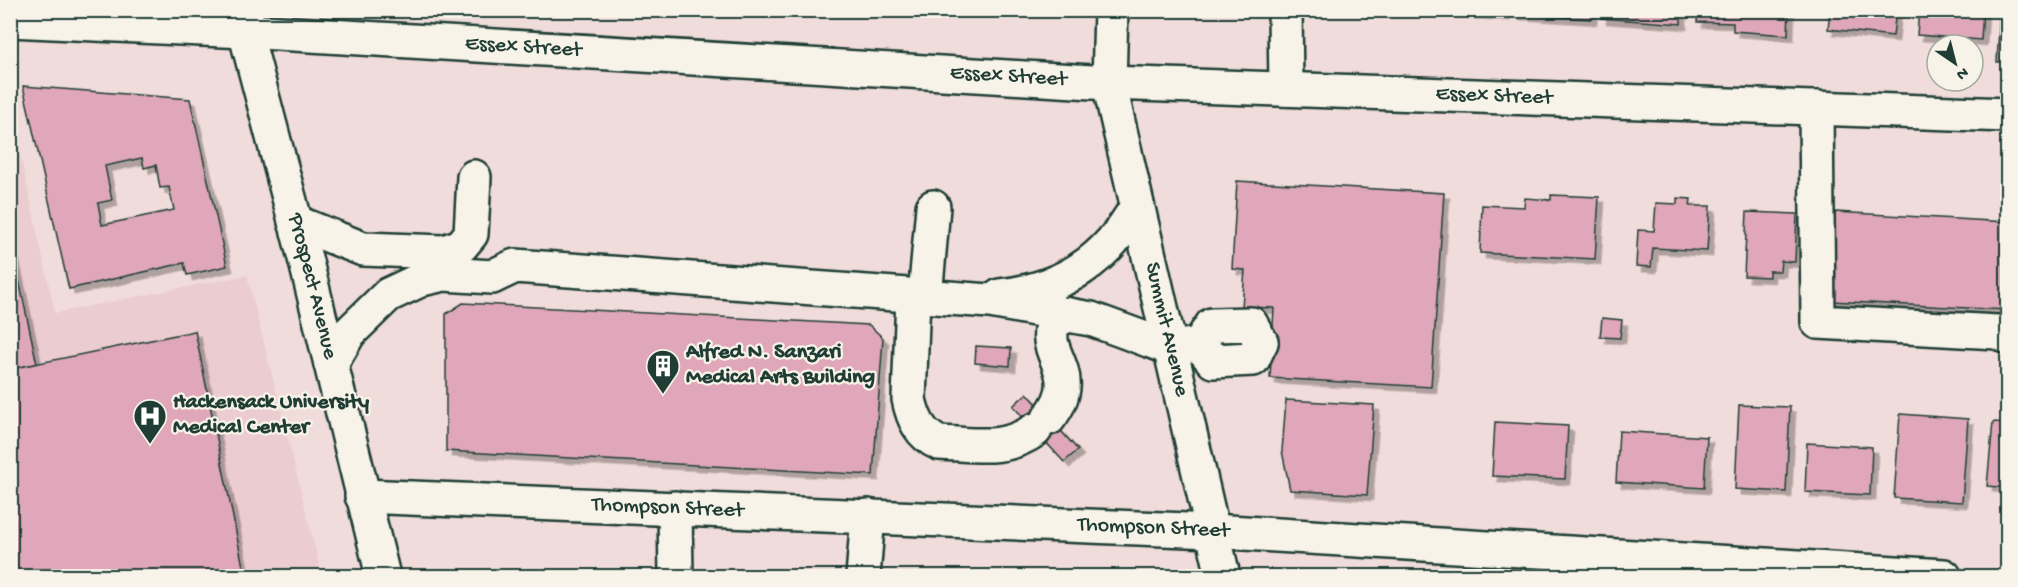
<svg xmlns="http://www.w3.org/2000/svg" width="2018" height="587" font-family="'Gochi Hand',sans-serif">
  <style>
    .built { fill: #ebccd0 }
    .building { fill: #dfa7b9; stroke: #1f3d34; stroke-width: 1.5; fill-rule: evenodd; filter: url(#shadow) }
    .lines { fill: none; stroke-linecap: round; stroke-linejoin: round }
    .minor-casing { stroke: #1f3d34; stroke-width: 38 }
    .major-casing { stroke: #1f3d34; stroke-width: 38 }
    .minor { stroke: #f7f3e8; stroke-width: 33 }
    .major { stroke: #f7f3e8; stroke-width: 33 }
    .labels { text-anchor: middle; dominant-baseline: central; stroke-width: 4.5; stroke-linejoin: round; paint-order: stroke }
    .street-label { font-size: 22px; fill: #1f3d34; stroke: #f7f3e8 }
    .poi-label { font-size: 22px; font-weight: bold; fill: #1f3d34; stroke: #f7f3e8; text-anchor: start }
  </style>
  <defs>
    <filter id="shadow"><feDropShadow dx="5.5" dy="5.5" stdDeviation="0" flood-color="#0004"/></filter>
  </defs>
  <rect width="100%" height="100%" fill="#f0dcda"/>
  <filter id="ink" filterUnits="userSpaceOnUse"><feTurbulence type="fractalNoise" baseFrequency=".0167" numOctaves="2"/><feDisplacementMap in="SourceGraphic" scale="12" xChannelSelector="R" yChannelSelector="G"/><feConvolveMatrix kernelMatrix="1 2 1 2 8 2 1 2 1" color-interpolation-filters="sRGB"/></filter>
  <g filter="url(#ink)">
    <path class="built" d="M 10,109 L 55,313 L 247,275 L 322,576 L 11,576 Z"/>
    <g class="building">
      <path d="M 1424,10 L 1504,10 L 1504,15 Z"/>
      <path d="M 1513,10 L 1592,10 L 1591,19 L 1513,14 Z"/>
      <path d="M 1602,10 L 1681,10 L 1681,24 L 1601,18 Z"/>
      <path d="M 1698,10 L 1789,10 L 1788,35 L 1733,31 L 1733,23 L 1697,22 Z"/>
      <path d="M 1830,10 L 1896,10 L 1893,36 L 1828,29 Z"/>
      <path d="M 1919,10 L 1983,10 L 1981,40 L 1917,35 Z"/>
      <path d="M 2000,10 L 2008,10 L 2008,62 L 1997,62 Z"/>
      <path d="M 23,86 L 190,99 L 227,266 L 187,275 L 184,263 L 69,289 ZM 142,158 L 144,168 L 156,165 L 160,188 L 169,187 L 174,210 L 102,225 L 98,203 L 112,200 L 105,166 Z"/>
      <path d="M 1237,181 L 1444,193 L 1431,387 L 1270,378 L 1274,308 L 1242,307 L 1245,270 L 1232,269 Z"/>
      <path d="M 1551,195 L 1599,197 L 1595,259 L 1480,253 L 1482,205 L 1524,207 L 1525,198 L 1551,200 Z"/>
      <path d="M 1677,198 L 1691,199 L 1690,206 L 1710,206 L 1707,251 L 1653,248 L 1651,267 L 1636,266 L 1638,230 L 1654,231 L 1656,203 L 1677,204 Z"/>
      <path d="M 1747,212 L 1797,214 L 1795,262 L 1781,261 L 1780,271 L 1769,271 L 1769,277 L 1744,276 Z"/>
      <path d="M 1835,212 L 2008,222 L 2008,310 L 1830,301 Z"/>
      <path d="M 10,238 L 37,364 L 10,369 Z"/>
      <path d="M 463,303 L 869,325 L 883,338 L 873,475 L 446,451 L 446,314 Z"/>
      <path d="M 1602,318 L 1622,320 L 1620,338 L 1600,337 Z"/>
      <path d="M 195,331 L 245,576 L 10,576 L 10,369 Z"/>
      <path d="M 976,346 L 1011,348 L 1010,366 L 975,363 Z"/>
      <path d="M 1027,393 L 1078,450 L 1064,462 L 1013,406 Z"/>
      <path d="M 1286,400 L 1374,405 L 1367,495 L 1290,490 L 1282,451 Z"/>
      <path d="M 1739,405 L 1790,407 L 1786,492 L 1735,489 Z"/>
      <path d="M 1900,414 L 1968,419 L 1962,502 L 1894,498 Z"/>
      <path d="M 1495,422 L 1568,426 L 1565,479 L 1492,476 Z"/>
      <path d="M 1993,422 L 2008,423 L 2008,488 L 1987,486 Z"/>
      <path d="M 1619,431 L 1707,437 L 1704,488 L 1616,482 Z"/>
      <path d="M 1807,443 L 1872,447 L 1870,495 L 1805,492 Z"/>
    </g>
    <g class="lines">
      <g class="minor-casing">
        <g id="minor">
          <path id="s1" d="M 246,10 L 245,31 L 306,262 L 383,576"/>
          <path id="s2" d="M 1111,10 L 1109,83 L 1223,576"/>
          <path d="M 1285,10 L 1286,89"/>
          <path d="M 1816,108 L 1818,322 L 1997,332 L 2008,337"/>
          <path d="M 295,222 L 363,249 L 444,252 L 461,246 L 471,234 L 474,177"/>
          <path d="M 1000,296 C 1063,289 1106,261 1137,206"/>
          <path d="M 913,297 L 909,399 C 913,418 920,435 939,443 C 975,444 1004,452 1035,430"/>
          <path d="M 925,297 L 933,207"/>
          <path d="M 1199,344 L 1213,361 L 1253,359 L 1261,342"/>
          <path d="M 331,364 L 349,333 L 388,295 L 422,279 L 444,274 L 492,277 L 515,266 L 990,301 L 1091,319 L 1170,348 L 1199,344 L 1212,325 L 1251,324 L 1261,342"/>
          <path d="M 1049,418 C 1085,372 1040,357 1053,322 L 1068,315"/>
          <path id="s3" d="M 362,496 L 1212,531 L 1944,576"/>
          <path d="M 675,508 L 676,576"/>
          <path d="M 863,576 L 868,516"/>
        </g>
      </g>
      <g class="major-casing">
        <g id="major">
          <path id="s4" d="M 10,20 L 245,31 L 1109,83 L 2008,115"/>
        </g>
      </g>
      <use href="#minor" class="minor"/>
      <use href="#major" class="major"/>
    </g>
  </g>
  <defs>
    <g id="building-pin" transform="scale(1.725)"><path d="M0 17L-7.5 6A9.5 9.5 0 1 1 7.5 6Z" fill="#1f3d34" stroke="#f7f3e8"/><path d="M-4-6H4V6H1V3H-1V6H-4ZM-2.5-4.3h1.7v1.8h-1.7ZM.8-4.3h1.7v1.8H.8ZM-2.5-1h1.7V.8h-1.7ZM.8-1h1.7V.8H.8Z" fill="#fff"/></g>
    <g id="hospital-pin" transform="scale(1.725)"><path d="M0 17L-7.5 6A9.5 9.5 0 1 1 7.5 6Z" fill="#1f3d34" stroke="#f7f3e8"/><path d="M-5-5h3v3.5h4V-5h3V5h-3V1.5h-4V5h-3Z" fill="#fff"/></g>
  </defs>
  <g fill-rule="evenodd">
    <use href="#building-pin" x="663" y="366"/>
    <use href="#hospital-pin" x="150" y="416"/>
  </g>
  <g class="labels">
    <g class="street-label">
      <text stroke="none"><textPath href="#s4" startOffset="514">Essex Street</textPath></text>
      <text stroke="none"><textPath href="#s4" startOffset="1000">Essex Street</textPath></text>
      <text stroke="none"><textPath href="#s4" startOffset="1486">Essex Street</textPath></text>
      <text stroke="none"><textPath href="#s1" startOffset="285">Prospect Avenue</textPath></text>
      <text stroke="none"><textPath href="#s2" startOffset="326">Summit Avenue</textPath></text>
      <text stroke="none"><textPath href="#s3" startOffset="306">Thompson Street</textPath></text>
      <text stroke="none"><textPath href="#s3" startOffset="792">Thompson Street</textPath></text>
    </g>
    <g class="poi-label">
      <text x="686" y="353">Alfred N. Sanzari<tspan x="686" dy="25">Medical Arts Building</tspan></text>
      <text x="173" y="403">Hackensack University<tspan x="173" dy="25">Medical Center</tspan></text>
    </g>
  </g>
  <rect width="2018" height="587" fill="none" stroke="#f7f3e8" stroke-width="36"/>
  <rect x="18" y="18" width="1982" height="551" fill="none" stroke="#1f3d34" stroke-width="2" filter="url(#ink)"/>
  <g transform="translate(1955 63) rotate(145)"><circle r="28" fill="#f7f3e8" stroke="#a1aaa0" stroke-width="1.5"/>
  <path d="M0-4.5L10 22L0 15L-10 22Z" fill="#1f3d34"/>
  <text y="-9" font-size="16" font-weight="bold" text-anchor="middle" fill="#1f3d34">N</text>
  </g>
</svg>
